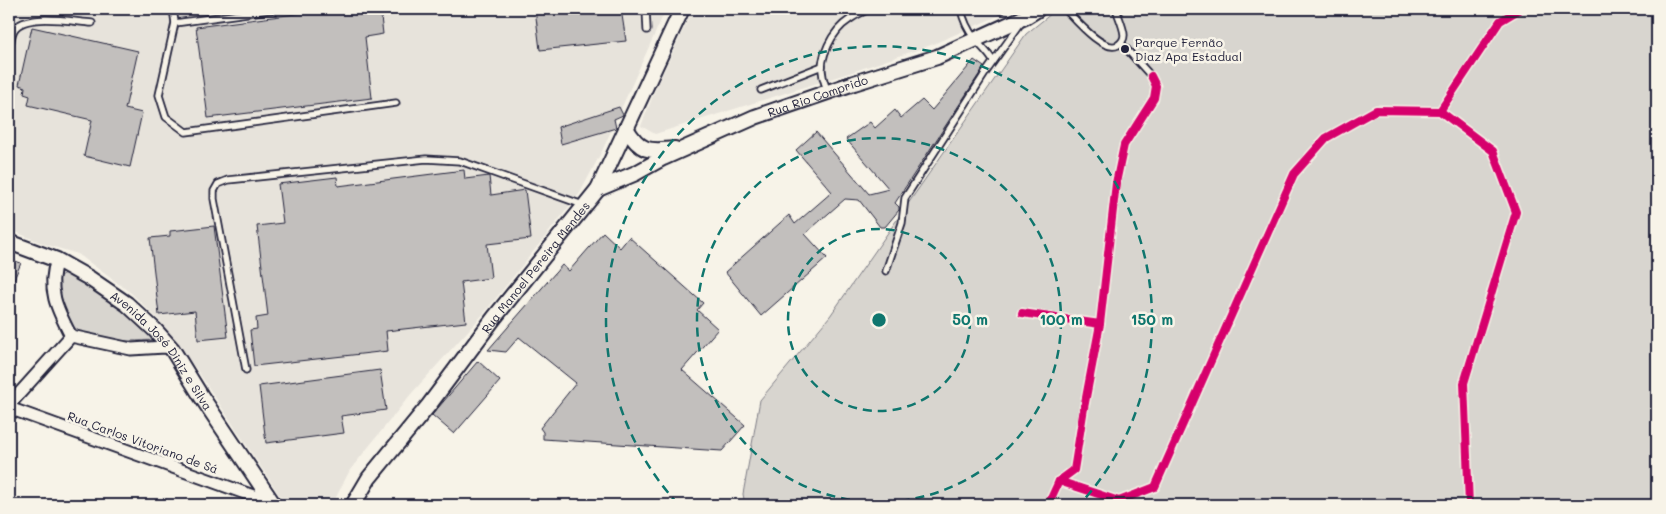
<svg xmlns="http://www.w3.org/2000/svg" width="1666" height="514" font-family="Mali,sans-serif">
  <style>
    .built { fill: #e7e3db }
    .green { fill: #d8d5cf; stroke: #7d7c85 }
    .building { fill: #c2bfbd; stroke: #22223b }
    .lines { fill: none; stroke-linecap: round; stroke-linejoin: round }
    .service-casing { stroke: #22223b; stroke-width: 9 }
    .minor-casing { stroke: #22223b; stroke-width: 15 }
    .tertiary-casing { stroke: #22223b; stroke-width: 18 }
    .service { stroke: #f7f3e8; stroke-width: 5.5 }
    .minor { stroke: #f7f3e8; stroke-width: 11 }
    .tertiary { stroke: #f7f3e8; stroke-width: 14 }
    .cycleway-casing { stroke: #f7f3e8; stroke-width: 11 }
    .cycleway { stroke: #d6006c; stroke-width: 8 }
    .ring { fill: none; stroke: #0f766e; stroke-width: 2.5; stroke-dasharray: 9 6 }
    .poi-dot { fill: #22223b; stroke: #f7f3e8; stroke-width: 2 }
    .labels { text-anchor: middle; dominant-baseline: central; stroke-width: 5; stroke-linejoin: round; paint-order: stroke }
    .poi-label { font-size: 12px; fill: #22223b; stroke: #f7f3e8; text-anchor: start }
    .street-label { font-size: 12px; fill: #22223b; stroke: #f7f3e8 }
    .centre { fill: #0f766e; stroke: #f7f3e8; stroke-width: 2.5 }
    .ring-label { font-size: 15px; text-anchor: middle; font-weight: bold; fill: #0f766e; stroke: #f7f3e8; stroke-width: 5; stroke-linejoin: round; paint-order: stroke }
  </style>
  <rect width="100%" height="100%" fill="#f7f3e8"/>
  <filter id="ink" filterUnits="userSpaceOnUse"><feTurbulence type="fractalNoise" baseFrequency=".02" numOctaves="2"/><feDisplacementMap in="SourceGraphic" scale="10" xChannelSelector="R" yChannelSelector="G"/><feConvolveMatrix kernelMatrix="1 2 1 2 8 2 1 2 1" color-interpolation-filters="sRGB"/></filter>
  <g filter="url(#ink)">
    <g class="built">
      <path d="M 9,9 L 666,9 L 602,151 L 580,193 L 485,312 L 411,394 L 350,470 L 332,505 L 286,505 L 197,370 L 160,321 L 131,293 L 78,254 L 44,244 L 9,229 Z"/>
      <path d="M 693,9 L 1014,9 L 931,45 L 852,72 L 655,134 L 641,126 L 656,88 Z"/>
    </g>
    <g class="green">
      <path d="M 1057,9 L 1657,9 L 1657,505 L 745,505 L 743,494 L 760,400 L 830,316 L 1026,34 Z"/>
      <path d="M 67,272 C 99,291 132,309 153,340 C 127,341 78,345 65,315 C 60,303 60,290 58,277 Z"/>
    </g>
    <g class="building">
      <path d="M 334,9 L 380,9 L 383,34 L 365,37 L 372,98 L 208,118 L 196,27 Z"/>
      <path d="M 535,9 L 621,9 L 626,41 L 540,50 Z"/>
      <path d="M 32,27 L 138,51 L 125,109 L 142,113 L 130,167 L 84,156 L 92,120 L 28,105 L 30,96 L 24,94 L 25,87 L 19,85 Z"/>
      <path d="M 974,60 L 984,67 L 895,203 L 899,207 L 899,210 L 885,227 L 880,227 L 859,200 L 845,199 L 805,234 L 827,258 L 761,316 L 725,272 L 789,215 L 795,224 L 832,192 L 796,150 L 816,132 L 869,194 L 889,189 L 846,139 L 870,122 L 875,128 L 895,110 L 901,118 L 922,100 L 932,110 Z"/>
      <path d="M 619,107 L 623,115 L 614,119 L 616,128 L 561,144 L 558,127 Z"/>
      <path d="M 464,170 L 465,179 L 489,176 L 491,195 L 525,190 L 531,239 L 487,244 L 491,278 L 461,282 L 466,322 L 386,331 L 388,351 L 254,366 L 250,330 L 257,329 L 256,318 L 268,316 L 257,226 L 283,223 L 278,184 L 337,177 L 338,186 Z"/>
      <path d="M 214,226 L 228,337 L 198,340 L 195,311 L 159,315 L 150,238 L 170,236 L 170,231 Z"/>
      <path d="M 603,232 L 620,248 L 629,237 L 703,303 L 697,310 L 718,329 L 682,370 L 745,425 L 722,451 L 543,439 L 543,432 L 540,428 L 576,383 L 519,337 L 506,352 L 488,350 L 562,265 L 569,271 Z"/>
      <path d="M 9,259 L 21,263 L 9,291 Z"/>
      <path d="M 478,361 L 500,381 L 454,434 L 432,415 Z"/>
      <path d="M 380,370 L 386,410 L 341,416 L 344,433 L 266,443 L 259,386 Z"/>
    </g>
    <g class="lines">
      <g class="service-casing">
        <g id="service">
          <path d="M 173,9 L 175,23 L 159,95 L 166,117 L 186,132 L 396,103"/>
          <path d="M 646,9 L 647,30"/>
          <path d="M 961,9 C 963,19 968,30 975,39 C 981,47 988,52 993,61"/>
          <path d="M 1065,9 C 1075,19 1103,53 1118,45 C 1121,43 1124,39 1124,35 C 1124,29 1118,15 1116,9"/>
          <path d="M 1000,10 L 1003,9"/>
          <path d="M 175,23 L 276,9"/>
          <path d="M 9,57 C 10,49 10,37 14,30 C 24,12 74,22 92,23"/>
          <path d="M 761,90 L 822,66"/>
          <path d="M 828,92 C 826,87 824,82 823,77 C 818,58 833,30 849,20 C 855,15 863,12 869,9"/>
          <path d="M 886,271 L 902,223 L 905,198 L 986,72 L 1021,23"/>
          <path d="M 1022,313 L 1100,324 L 1116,183 L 1124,145 L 1154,98 L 1156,86 L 1151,76 L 1121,43"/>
          <path d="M 246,370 L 214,199 L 214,191 L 218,184 L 228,180 L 426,159 L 460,161 L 583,205"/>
        </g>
      </g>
      <g class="minor-casing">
        <g id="minor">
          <path d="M 57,260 C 46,289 58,311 71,336 L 131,349 L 165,347 L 172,349"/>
          <path d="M 9,405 L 71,336"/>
          <path d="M 9,408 L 256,497 L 268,494"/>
        </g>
      </g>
      <g class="tertiary-casing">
        <g id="tertiary">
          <path d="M 626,128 C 640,152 649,152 675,149"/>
          <path id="s1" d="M 598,189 L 636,173 L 663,158 L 755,117 L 854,83 L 937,57 L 1025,17 L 1038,9"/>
          <path id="s2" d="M 9,242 L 57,260 L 89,278 L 127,304 L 155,330 L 172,349 L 201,396 L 274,505"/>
          <path id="s3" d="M 353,505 L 369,478 L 429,405 L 494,318 L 598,189 L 682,9"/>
        </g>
      </g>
      <use href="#service" class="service"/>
      <use href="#minor" class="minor"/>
      <use href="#tertiary" class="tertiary"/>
      <g class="cycleway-casing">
        <g id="cycleway">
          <path d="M 1440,111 L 1500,21 L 1520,9"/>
          <path d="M 1022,313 L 1100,324 L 1116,183 L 1124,145 L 1154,98 L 1156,86 L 1151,76"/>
          <path d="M 1059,481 L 1074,470 L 1084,408 L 1100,324"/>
          <path d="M 1048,505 L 1059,481 L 1119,501 L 1155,487 L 1294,174 L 1326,138 L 1376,110 L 1440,111 L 1493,151 L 1516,212 L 1464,383 L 1469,505"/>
        </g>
      </g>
      <use href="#cycleway" class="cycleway"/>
    </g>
  </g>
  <g class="ring">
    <circle cx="879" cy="320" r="91"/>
    <circle cx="879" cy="320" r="182"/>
    <path d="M678 504A273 273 0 1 1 1080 504"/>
  </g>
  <circle class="poi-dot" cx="1125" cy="49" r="5"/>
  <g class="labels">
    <g class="poi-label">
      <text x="1135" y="42">Parque Fernão<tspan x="1135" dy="14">Diaz Apa Estadual</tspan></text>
    </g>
    <g class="street-label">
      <text stroke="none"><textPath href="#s1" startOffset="239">Rua Rio Comprido</textPath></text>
      <text stroke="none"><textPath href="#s3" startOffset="300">Rua Manoel Pereira Mendes</textPath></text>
      <text stroke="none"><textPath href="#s2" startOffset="192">Avenida José Diniz e Silva</textPath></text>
      <text transform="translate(143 442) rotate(20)">Rua Carlos Vitoriano de Sá</text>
    </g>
  </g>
  <circle cx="879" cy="320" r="8" class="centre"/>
  <g class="ring-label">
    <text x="970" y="325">50 m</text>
    <text x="1061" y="325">100 m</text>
    <text x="1152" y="325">150 m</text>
  </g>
  <rect width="1666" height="514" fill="none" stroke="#f7f3e8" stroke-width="30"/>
  <rect x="15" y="15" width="1636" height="484" fill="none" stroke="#22223b" stroke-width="2" filter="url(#ink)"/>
</svg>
